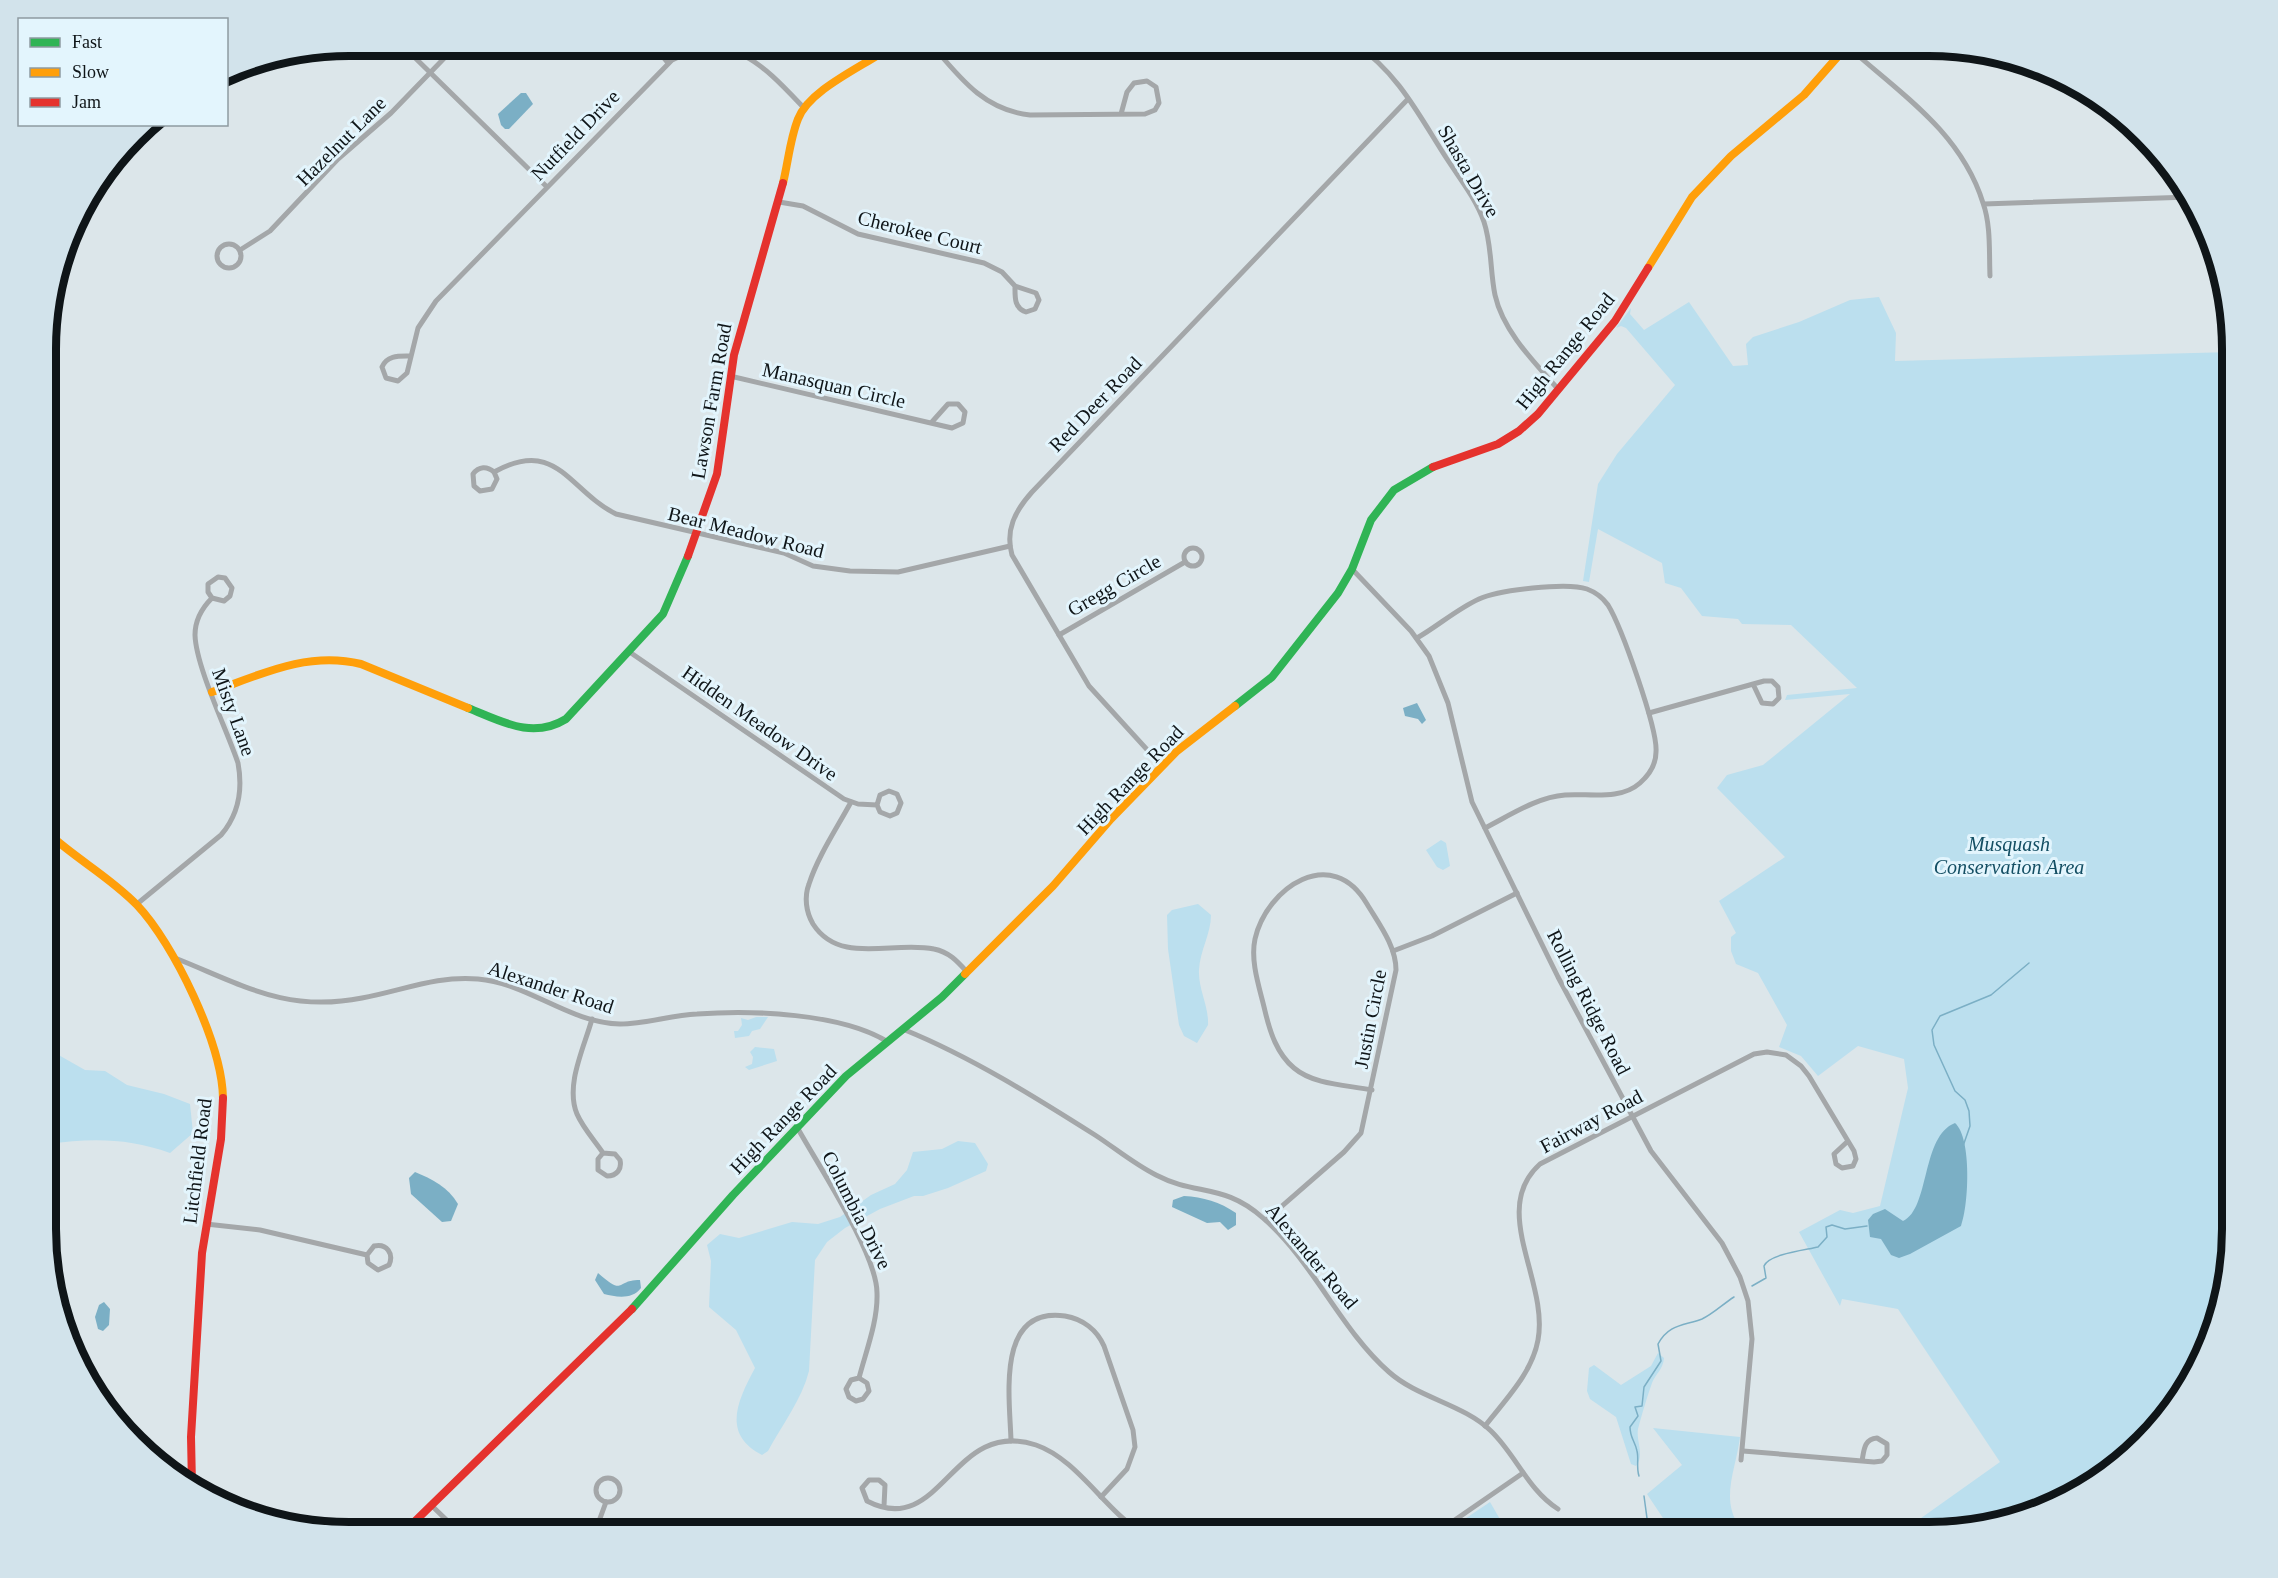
<svg xmlns="http://www.w3.org/2000/svg" width="2278" height="1578" font-family="Georgia,serif">
  <style>
    .green { fill: #bbdfee }
    .water { fill: #7bafc5 }
    .lines { fill: none; stroke-linecap: round; stroke-linejoin: round }
    .stream { stroke: #7bafc5; stroke-width: 1.5 }
    .street { stroke: #a4a7a9; stroke-width: 5 }
    .fast { stroke: #30b455; stroke-width: 8 }
    .slow { stroke: #ff9f0a; stroke-width: 8 }
    .jam { stroke: #e5322d; stroke-width: 8 }
    .labels { text-anchor: middle; dominant-baseline: central; stroke-width: 6; stroke-linejoin: round; paint-order: stroke }
    .street-label { font-size: 20px; fill: #0f1518; stroke: #e3f5fd }
    .park-label { font-size: 20px; font-style: italic; fill: #134e63; stroke: #e3f5fd }
    .rim { fill: none; stroke: #0f1518; stroke-width: 8 }
  </style>
  <rect width="100%" height="100%" fill="#dce6ea"/>
  <g class="green">
    <path d="M 1879,297 L 1896,333 L 1895,361 L 2232,352 L 2232,1249 L 2217,1327 L 2170,1414 L 2129,1458 L 2064,1502 L 2007,1523 L 1929,1533 L 1900,1533 L 2000,1462 L 1898,1309 L 1842,1299 L 1840,1306 L 1799,1232 L 1840,1210 L 1853,1213 L 1880,1206 L 1908,1088 L 1904,1059 L 1858,1046 L 1818,1076 L 1801,1056 L 1779,1047 L 1787,1025 L 1758,973 L 1736,964 L 1731,951 L 1731,937 L 1736,933 L 1719,901 L 1785,857 L 1717,788 L 1727,775 L 1763,765 L 1850,694 L 1785,700 L 1787,695 L 1857,688 L 1791,625 L 1742,624 L 1738,619 L 1702,616 L 1681,588 L 1665,583 L 1662,563 L 1598,529 L 1589,582 L 1583,581 L 1598,484 L 1617,454 L 1675,385 L 1626,328 L 1621,326 L 1616,328 L 1631,308 L 1630,314 L 1644,330 L 1689,302 L 1733,366 L 1748,365 L 1746,344 L 1753,337 L 1799,322 L 1850,300 Z"/>
    <path d="M 1441,840 L 1446,843 L 1450,866 L 1443,870 L 1437,867 L 1426,850 Z"/>
    <path d="M 1198,904 L 1211,915 C 1211,934 1200,950 1199,970 C 1198,989 1209,1006 1208,1025 L 1197,1043 L 1184,1036 L 1179,1025 L 1168,949 L 1167,915 L 1172,910 Z"/>
    <path d="M 756,1017 L 768,1017 L 760,1029 L 752,1031 L 749,1036 L 735,1038 L 734,1031 L 738,1031 L 742,1025 L 741,1018 L 748,1020 Z"/>
    <path d="M 755,1047 L 774,1049 L 777,1061 L 749,1070 L 745,1067 L 752,1064 L 753,1057 L 750,1052 Z"/>
    <path d="M 48,1049 L 85,1070 L 105,1071 L 127,1085 L 164,1094 L 190,1104 L 193,1133 L 170,1153 C 129,1138 91,1138 48,1144 Z"/>
    <path d="M 958,1141 L 975,1143 L 988,1164 L 986,1171 L 948,1188 L 923,1196 L 914,1196 L 880,1209 L 845,1228 L 827,1242 L 815,1260 L 809,1371 C 802,1399 782,1425 768,1451 L 762,1455 C 721,1434 738,1400 755,1368 L 736,1330 L 709,1307 L 711,1261 L 707,1245 L 720,1234 L 739,1238 L 792,1222 L 818,1224 L 840,1217 L 871,1195 L 895,1184 L 907,1170 L 913,1152 L 942,1149 Z"/>
    <path d="M 1658,1353 L 1664,1358 C 1663,1370 1656,1373 1652,1383 C 1647,1397 1642,1414 1638,1429 C 1636,1441 1645,1456 1636,1466 L 1631,1464 L 1616,1417 L 1590,1399 L 1587,1391 L 1589,1368 L 1594,1365 L 1621,1385 L 1651,1366 Z"/>
    <path d="M 1653,1428 L 1740,1437 C 1736,1471 1717,1504 1745,1533 L 1673,1533 L 1647,1494 L 1682,1465 Z"/>
    <path d="M 1490,1502 L 1508,1533 L 1444,1533 Z"/>
  </g>
  <g class="water">
    <path d="M 521,93 L 526,93 L 533,104 L 509,129 L 505,129 L 501,125 L 498,114 Z"/>
    <path d="M 1417,703 L 1426,720 L 1422,724 L 1418,719 L 1405,716 L 1403,708 Z"/>
    <path d="M 1955,1123 C 1972,1138 1969,1205 1961,1226 L 1910,1254 L 1899,1258 L 1891,1255 L 1881,1239 L 1870,1237 L 1868,1220 L 1873,1214 L 1885,1209 L 1903,1221 C 1930,1209 1921,1136 1955,1123 Z"/>
    <path d="M 415,1172 C 432,1179 448,1187 458,1204 L 451,1221 L 442,1222 L 411,1194 L 409,1178 Z"/>
    <path d="M 1184,1196 C 1203,1197 1220,1202 1236,1213 L 1236,1225 L 1228,1230 L 1220,1222 L 1207,1223 L 1172,1207 L 1173,1200 Z"/>
    <path d="M 598,1273 C 626,1297 614,1280 640,1280 L 641,1288 C 632,1300 616,1297 604,1294 L 595,1280 Z"/>
    <path d="M 104,1302 L 110,1309 L 109,1325 L 103,1331 L 98,1329 L 95,1317 L 99,1305 Z"/>
  </g>
  <g class="lines">
    <g class="stream">
      <path d="M 1962,1149 L 1970,1126 L 1969,1111 L 1965,1100 L 1955,1091 L 1934,1045 L 1932,1030 L 1940,1016 L 1991,995 L 2029,963"/>
      <path d="M 1752,1286 L 1766,1278 L 1764,1266 C 1769,1254 1806,1250 1818,1247 L 1827,1237 L 1826,1227 L 1832,1225 L 1845,1229 L 1867,1226"/>
      <path d="M 1639,1476 C 1636,1467 1639,1459 1637,1451 C 1635,1441 1630,1438 1630,1427 L 1638,1416 L 1635,1407 L 1642,1406 L 1644,1387 L 1661,1361 L 1658,1344 C 1669,1324 1683,1326 1702,1319 C 1713,1314 1723,1304 1734,1297"/>
      <path d="M 1644,1496 L 1649,1533"/>
    </g>
    <g class="street">
      <path d="M 402,45 L 546,186"/>
      <path d="M 653,45 L 668,63"/>
      <path d="M 932,45 C 960,78 984,110 1030,115 L 1145,114 L 1155,110 L 1159,103 L 1156,87 L 1147,81 L 1134,83 L 1127,92 L 1121,114"/>
      <path d="M 1356,45 C 1398,72 1421,119 1447,159 C 1460,179 1476,199 1484,222 C 1492,246 1490,271 1495,295 C 1503,331 1534,362 1558,389"/>
      <path d="M 1847,46 C 1900,93 1961,132 1983,203 C 1991,225 1989,253 1990,276"/>
      <path d="M 2025,61 L 2024,70 L 2029,75 L 2037,74 L 2041,69"/>
      <path d="M 779,202 L 803,206 L 858,234 L 984,263 L 1002,272 L 1015,286 L 1036,293 L 1039,300 L 1035,309 L 1026,312 C 1014,308 1015,297 1015,286"/>
      <path d="M 1984,204 L 2190,197"/>
      <circle cx="229" cy="256" r="12"/>
      <path d="M 240,250 L 270,231 L 338,159 L 391,113 L 457,45"/>
      <path d="M 410,356 C 399,356 387,355 382,367 L 386,378 L 398,381 L 407,373 L 418,328 L 436,301 L 672,60 C 731,28 765,67 804,108"/>
      <path d="M 730,376 L 952,428 L 963,423 L 965,412 L 958,404 L 948,404 L 931,423"/>
      <path d="M 494,472 L 497,479 L 492,489 L 480,491 L 474,486 L 473,474 C 479,466 487,466 494,472 C 557,437 568,490 616,514 L 784,553 L 813,566 L 850,571 L 898,572 L 1010,546"/>
      <circle cx="1193" cy="557" r="9"/>
      <path d="M 1352,569 L 1411,631 L 1429,656 L 1448,703 L 1472,802 L 1558,977 L 1651,1151 L 1722,1243 L 1740,1277 L 1748,1301 L 1752,1339 L 1741,1460"/>
      <path d="M 1059,635 L 1185,562"/>
      <path d="M 1417,638 C 1438,626 1457,609 1479,599 C 1498,590 1567,582 1587,589 C 1595,592 1603,598 1608,605 C 1621,626 1658,729 1656,752 C 1656,764 1649,775 1640,783 C 1620,801 1588,793 1565,795 C 1537,797 1509,816 1485,828"/>
      <path d="M 631,653 L 844,799 L 858,804 L 877,805 L 880,795 L 889,791 L 897,794 L 901,803 L 897,813 L 890,816 L 880,812 L 877,805"/>
      <path d="M 1649,713 L 1764,681 L 1772,681 L 1778,687 L 1779,698 L 1773,704 L 1762,703 L 1753,684"/>
      <path d="M 1162,766 L 1089,686 L 1012,555 C 1005,530 1015,511 1032,492 L 1408,99"/>
      <path d="M 851,802 C 837,828 818,856 809,884 C 804,897 806,912 813,924 C 840,966 894,940 934,949 C 949,952 957,961 967,972"/>
      <path d="M 137,904 L 221,835 C 239,814 243,790 238,763 C 227,730 196,667 195,635 C 195,621 202,608 212,598 L 224,601 L 230,596 L 232,588 L 225,578 L 218,577 L 208,584 L 208,592 L 212,598"/>
      <path d="M 1393,951 L 1432,936 L 1517,893"/>
      <path d="M 175,958 C 243,985 286,1013 362,998 C 401,991 438,975 478,979 C 528,983 569,1023 620,1024 C 646,1024 671,1015 697,1014 C 752,1010 841,1013 888,1042"/>
      <path d="M 592,1019 C 584,1048 565,1085 577,1114 C 583,1128 595,1141 603,1153 L 598,1159 L 598,1170 L 607,1176 C 617,1176 622,1169 620,1160 L 615,1154 L 603,1153"/>
      <path d="M 905,1030 C 971,1057 1035,1097 1095,1135 C 1115,1148 1134,1164 1156,1175 C 1196,1196 1224,1183 1263,1218 C 1313,1261 1340,1329 1389,1372 C 1418,1398 1463,1404 1491,1431 C 1516,1455 1528,1490 1558,1509"/>
      <path d="M 797,1127 C 818,1165 877,1254 877,1293 C 878,1321 866,1351 859,1378 L 867,1383 L 869,1391 L 863,1399 L 856,1401 L 849,1397 L 846,1389 L 851,1380 L 859,1378"/>
      <path d="M 1266,1220 L 1344,1152 L 1361,1133 L 1396,970 C 1396,946 1379,924 1367,904 C 1332,844 1267,887 1255,939 C 1250,962 1260,989 1265,1011 C 1270,1032 1277,1054 1294,1068 C 1314,1085 1347,1085 1372,1090"/>
      <path d="M 206,1224 L 260,1230 L 367,1255 L 374,1246 C 387,1243 394,1254 389,1265 L 378,1270 L 368,1263 L 367,1255"/>
      <path d="M 1485,1426 C 1506,1399 1532,1373 1538,1340 C 1549,1281 1489,1210 1540,1164 L 1754,1054 L 1767,1052 L 1786,1055 L 1801,1066 L 1809,1076 L 1854,1151 L 1856,1159 L 1853,1166 L 1842,1168 L 1836,1164 L 1834,1154 L 1848,1141"/>
      <path d="M 1011,1441 C 1010,1399 995,1306 1065,1316 C 1083,1319 1097,1330 1104,1346 L 1133,1430 L 1135,1447 L 1127,1469 L 1101,1497"/>
      <path d="M 1743,1451 L 1874,1462 L 1882,1461 L 1887,1455 L 1887,1444 L 1877,1438 C 1864,1439 1864,1450 1862,1461"/>
      <circle cx="608" cy="1490" r="12"/>
      <path d="M 431,1505 L 459,1532"/>
      <path d="M 884,1506 L 885,1485 L 879,1480 L 869,1480 L 862,1488 L 867,1501 C 942,1540 952,1417 1036,1445 C 1077,1459 1105,1510 1142,1533"/>
      <path d="M 595,1532 L 606,1502"/>
      <path d="M 1436,1533 L 1523,1473"/>
    </g>
    <g class="fast">
      <path d="M 1235,706 L 1272,677 L 1338,593 L 1352,569 L 1371,520 L 1394,490 L 1433,467"/>
      <path d="M 468,708 C 501,721 532,740 566,719 L 663,614 L 688,556"/>
      <path d="M 632,1309 L 733,1195 L 846,1076 L 942,997 L 965,974"/>
    </g>
    <g class="slow">
      <path d="M 783,183 C 788,163 790,139 798,119 C 810,88 867,65 893,45"/>
      <path d="M 1648,268 L 1692,197 L 1731,156 L 1804,95 L 1847,46"/>
      <path d="M 212,692 C 261,674 308,651 361,664 L 468,708"/>
      <path d="M 48,833 C 76,859 110,877 137,905 C 174,944 222,1044 223,1098"/>
      <path d="M 965,974 L 1053,886 L 1111,819 L 1177,751 L 1235,706"/>
    </g>
    <g class="jam">
      <path d="M 1433,467 L 1498,444 L 1519,431 L 1538,414 L 1615,321 L 1648,268"/>
      <path d="M 688,556 L 717,474 L 734,355 L 783,183"/>
      <path d="M 192,1485 L 191,1437 L 202,1253 L 221,1139 L 223,1098"/>
      <path d="M 404,1532 L 632,1309"/>
    </g>
  </g>
  <g class="labels">
    <g class="street-label">
      <text transform="translate(575 135) rotate(-46)">Nutfield Drive</text>
      <text transform="translate(341 141) rotate(-45)">Hazelnut Lane</text>
      <text transform="translate(1469 171) rotate(60)">Shasta Drive</text>
      <text transform="translate(920 232) rotate(14)">Cherokee Court</text>
      <text transform="translate(1565 351) rotate(-51)">High Range Road</text>
      <text transform="translate(834 385) rotate(13)">Manasquan Circle</text>
      <text transform="translate(711 401) rotate(-80)">Lawson Farm Road</text>
      <text transform="translate(1095 404) rotate(-46)">Red Deer Road</text>
      <text transform="translate(746 532) rotate(14)">Bear Meadow Road</text>
      <text transform="translate(1114 585) rotate(-30)">Gregg Circle</text>
      <text transform="translate(234 712) rotate(70)">Misty Lane</text>
      <text transform="translate(760 723) rotate(35)">Hidden Meadow Drive</text>
      <text transform="translate(1130 780) rotate(-46)">High Range Road</text>
      <text transform="translate(551 987) rotate(18)">Alexander Road</text>
      <text transform="translate(1589 1002) rotate(63)">Rolling Ridge Road</text>
      <text transform="translate(1370 1019) rotate(-79)">Justin Circle</text>
      <text transform="translate(783 1119) rotate(-46)">High Range Road</text>
      <text transform="translate(1591 1121) rotate(-28)">Fairway Road</text>
      <text transform="translate(197 1161) rotate(-83)">Litchfield Road</text>
      <text transform="translate(857 1210) rotate(63)">Columbia Drive</text>
      <text transform="translate(1312 1256) rotate(50)">Alexander Road</text>
    </g>
    <g class="park-label">
      <text x="2009" y="844">Musquash<tspan x="2009" dy="23">Conservation Area</tspan></text>
    </g>
  </g>
  <path d="M0 0H2278V1578H0ZM349 56H1929A293 293 0 0 1 2222 349V1229A293 293 0 0 1 1929 1522H349A293 293 0 0 1 56 1229V349A293 293 0 0 1 349 56Z" fill="#d2e3eb" fill-rule="evenodd"/>
  <path class="rim" d="M349 56H1929A293 293 0 0 1 2222 349V1229A293 293 0 0 1 1929 1522H349A293 293 0 0 1 56 1229V349A293 293 0 0 1 349 56Z"/>
  <rect x="18" y="18" width="210" height="108" fill="#e3f5fd" stroke="#8e9ba1" stroke-width="1.5"/>
  <rect x="30" y="38" width="30" height="9" fill="#30b455" stroke="#8e9ba1" stroke-width="1.5"/>
  <text x="72" y="48" font-size="18" fill="#0f1518">Fast</text>
  <rect x="30" y="68" width="30" height="9" fill="#ff9f0a" stroke="#8e9ba1" stroke-width="1.5"/>
  <text x="72" y="78" font-size="18" fill="#0f1518">Slow</text>
  <rect x="30" y="98" width="30" height="9" fill="#e5322d" stroke="#8e9ba1" stroke-width="1.5"/>
  <text x="72" y="108" font-size="18" fill="#0f1518">Jam</text>
</svg>
